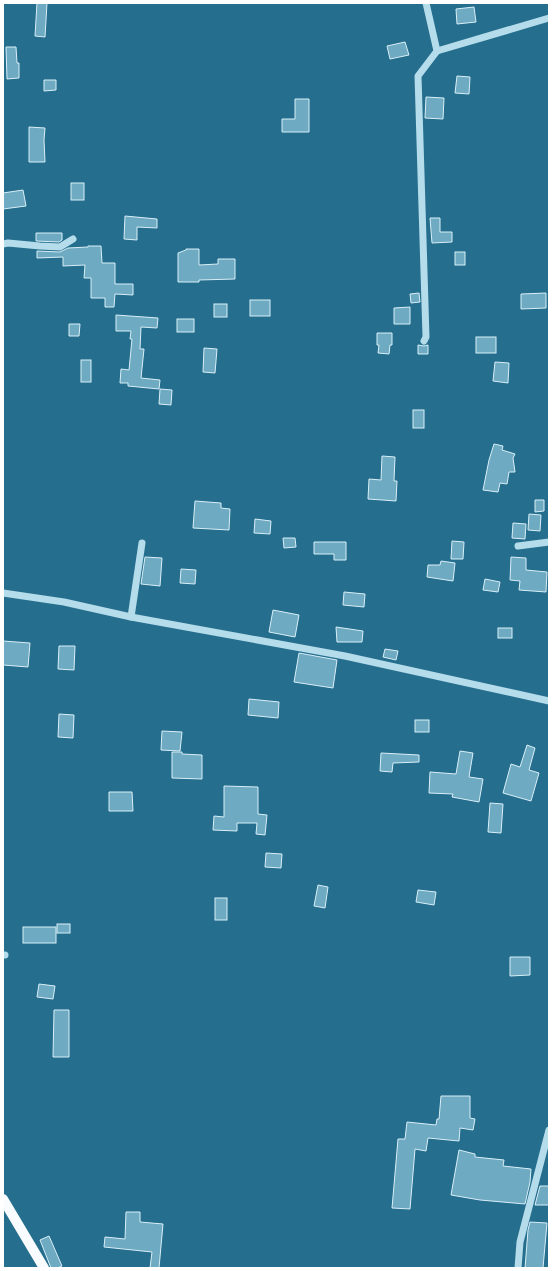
<svg xmlns="http://www.w3.org/2000/svg" width="552" height="1271" font-family="'Public Sans',sans-serif">
  <style>
    .building { fill: #6eaac1; stroke: #d9eff8 }
    .lines { fill: none; stroke-linecap: round; stroke-linejoin: round }
    .minor { stroke: #b4dceb; stroke-width: 7 }
    .major { stroke: #f9fcfe; stroke-width: 10 }
  </style>
  <rect width="100%" height="100%" fill="#256e8d"/>
  <g class="building">
    <path d="M 37,3 L 47,3 L 45,37 L 35,36 Z"/>
    <path d="M 474,7 L 476,22 L 457,24 L 456,9 Z"/>
    <path d="M 405,42 L 409,55 L 390,59 L 387,46 Z"/>
    <path d="M 6,47 L 16,47 L 17,63 L 19,63 L 19,78 L 7,79 Z"/>
    <path d="M 457,76 L 470,77 L 469,94 L 455,93 Z"/>
    <path d="M 44,80 L 56,80 L 56,90 L 44,91 Z"/>
    <path d="M 426,97 L 444,98 L 443,119 L 425,118 Z"/>
    <path d="M 295,99 L 309,99 L 309,132 L 282,132 L 282,119 L 295,119 Z"/>
    <path d="M 29,127 L 45,128 L 44,140 L 45,162 L 29,162 Z"/>
    <rect x="71" y="183" width="13" height="17"/>
    <path d="M 23,190 L 26,206 L 3,209 L 3,193 Z"/>
    <path d="M 125,216 L 157,219 L 157,228 L 137,227 L 137,240 L 124,239 Z"/>
    <path d="M 430,218 L 440,218 L 440,232 L 452,232 L 452,242 L 432,243 Z"/>
    <path d="M 36,233 L 62,233 L 62,240 L 59,242 L 36,241 Z"/>
    <path d="M 88,246 L 101,246 L 102,263 L 115,263 L 115,284 L 133,284 L 133,295 L 115,294 L 114,307 L 105,307 L 105,298 L 91,298 L 91,278 L 84,278 L 85,265 L 63,266 L 63,257 L 37,258 L 37,251 L 60,252 L 68,248 L 88,247 Z"/>
    <path d="M 186,249 L 199,249 L 199,265 L 218,264 L 218,259 L 235,259 L 235,279 L 199,280 L 199,282 L 178,282 L 178,253 L 186,250 Z"/>
    <rect x="455" y="252" width="10" height="13"/>
    <path d="M 419,293 L 420,302 L 411,303 L 410,294 Z"/>
    <path d="M 546,293 L 546,308 L 521,309 L 521,294 Z"/>
    <rect x="250" y="300" width="20" height="16"/>
    <rect x="214" y="304" width="13" height="13"/>
    <path d="M 410,307 L 410,324 L 394,324 L 394,308 Z"/>
    <path d="M 116,315 L 158,318 L 157,328 L 141,327 L 140,349 L 144,349 L 141,378 L 160,380 L 159,389 L 128,386 L 128,383 L 120,383 L 121,369 L 129,370 L 132,339 L 130,339 L 131,331 L 116,331 Z"/>
    <rect x="177" y="319" width="17" height="13"/>
    <path d="M 69,324 L 80,324 L 79,336 L 69,336 Z"/>
    <path d="M 377,333 L 392,333 L 392,345 L 390,345 L 389,354 L 378,353 L 379,345 L 377,345 Z"/>
    <rect x="476" y="337" width="20" height="16"/>
    <path d="M 418,345 L 424,346 L 428,345 L 428,354 L 418,354 Z"/>
    <path d="M 204,348 L 217,349 L 215,373 L 203,372 Z"/>
    <rect x="81" y="360" width="10" height="22"/>
    <path d="M 495,362 L 509,363 L 508,383 L 493,381 Z"/>
    <path d="M 160,389 L 172,390 L 171,405 L 159,404 Z"/>
    <rect x="413" y="410" width="11" height="18"/>
    <path d="M 494,444 L 503,446 L 502,450 L 515,454 L 513,458 L 515,472 L 509,472 L 507,484 L 500,483 L 498,492 L 483,490 L 489,460 Z"/>
    <path d="M 382,456 L 395,457 L 394,481 L 397,481 L 396,501 L 368,499 L 369,479 L 381,480 Z"/>
    <path d="M 535,500 L 544,500 L 544,511 L 535,512 Z"/>
    <path d="M 195,501 L 221,503 L 221,508 L 230,509 L 229,530 L 193,528 Z"/>
    <path d="M 529,514 L 541,515 L 540,531 L 528,530 Z"/>
    <path d="M 255,519 L 271,521 L 270,534 L 254,533 Z"/>
    <path d="M 513,523 L 526,524 L 525,539 L 512,538 Z"/>
    <path d="M 283,538 L 295,538 L 296,547 L 284,548 Z"/>
    <path d="M 452,541 L 464,542 L 463,559 L 451,559 Z"/>
    <path d="M 314,542 L 346,542 L 346,560 L 334,560 L 334,554 L 314,554 Z"/>
    <path d="M 145,557 L 162,558 L 160,586 L 141,584 Z"/>
    <path d="M 511,557 L 526,558 L 526,570 L 547,572 L 546,592 L 519,590 L 520,581 L 510,580 Z"/>
    <path d="M 441,561 L 455,563 L 453,581 L 427,577 L 428,565 L 440,565 Z"/>
    <path d="M 181,569 L 196,570 L 195,584 L 180,583 Z"/>
    <path d="M 485,579 L 500,582 L 498,592 L 483,590 Z"/>
    <path d="M 344,592 L 365,594 L 364,607 L 343,605 Z"/>
    <path d="M 273,610 L 299,615 L 295,637 L 269,632 Z"/>
    <path d="M 336,627 L 363,631 L 362,642 L 337,642 Z"/>
    <rect x="498" y="628" width="14" height="10"/>
    <path d="M 3,641 L 30,643 L 28,667 L 3,665 Z"/>
    <path d="M 59,646 L 75,646 L 74,670 L 58,669 Z"/>
    <path d="M 385,649 L 398,651 L 396,660 L 383,657 Z"/>
    <path d="M 299,653 L 337,660 L 333,688 L 294,682 Z"/>
    <path d="M 249,699 L 279,702 L 278,718 L 248,715 Z"/>
    <path d="M 59,714 L 74,715 L 73,738 L 58,737 Z"/>
    <rect x="415" y="720" width="14" height="12"/>
    <path d="M 162,731 L 182,732 L 180,751 L 161,750 Z"/>
    <path d="M 527,745 L 535,748 L 529,770 L 539,773 L 531,801 L 503,793 L 511,764 L 520,767 Z"/>
    <path d="M 460,751 L 473,753 L 469,777 L 483,779 L 479,802 L 452,797 L 453,794 L 429,793 L 430,772 L 456,774 Z"/>
    <path d="M 172,752 L 182,752 L 182,754 L 202,755 L 202,779 L 172,778 Z"/>
    <path d="M 381,753 L 419,755 L 419,762 L 393,763 L 392,772 L 380,771 Z"/>
    <path d="M 224,786 L 258,787 L 258,814 L 267,815 L 265,835 L 256,834 L 257,823 L 237,823 L 237,831 L 213,830 L 214,816 L 224,817 Z"/>
    <path d="M 109,792 L 132,792 L 133,811 L 109,811 Z"/>
    <path d="M 490,803 L 503,804 L 501,833 L 488,832 Z"/>
    <path d="M 266,853 L 282,854 L 281,868 L 265,867 Z"/>
    <path d="M 318,885 L 328,887 L 325,908 L 314,906 Z"/>
    <path d="M 418,890 L 436,892 L 434,905 L 416,902 Z"/>
    <rect x="215" y="898" width="12" height="22"/>
    <rect x="57" y="924" width="13" height="9"/>
    <rect x="23" y="927" width="33" height="16"/>
    <path d="M 510,957 L 530,957 L 530,975 L 510,976 Z"/>
    <path d="M 39,984 L 55,986 L 53,999 L 37,997 Z"/>
    <path d="M 54,1010 L 69,1010 L 69,1057 L 53,1057 Z"/>
    <path d="M 441,1096 L 470,1096 L 470,1118 L 475,1119 L 473,1130 L 460,1128 L 459,1141 L 428,1138 L 426,1151 L 415,1149 L 410,1209 L 392,1208 L 398,1139 L 405,1139 L 407,1122 L 436,1125 L 437,1119 L 439,1119 Z"/>
    <path d="M 459,1150 L 475,1154 L 475,1157 L 504,1160 L 503,1166 L 531,1169 L 530,1182 L 525,1204 L 480,1200 L 451,1195 Z"/>
    <path d="M 540,1186 L 549,1186 L 549,1205 L 535,1205 Z"/>
    <path d="M 126,1212 L 140,1212 L 140,1222 L 163,1224 L 159,1268 L 150,1268 L 152,1252 L 104,1247 L 105,1237 L 125,1239 Z"/>
    <path d="M 530,1222 L 547,1223 L 543,1268 L 525,1268 L 528,1230 Z"/>
    <path d="M 49,1236 L 62,1266 L 57,1268 L 51,1268 L 40,1240 Z"/>
  </g>
  <g class="lines">
    <g class="minor">
      <path d="M 437,51 L 549,18"/>
      <path d="M 3,244 L 8,243 L 40,246 L 60,247 L 73,239"/>
      <path d="M 424,341 L 426,337 L 418,76 L 437,51 L 426,3"/>
      <path d="M 518,546 L 549,542"/>
      <path d="M 3,593 L 64,602 L 131,617 L 345,656 L 549,701"/>
      <path d="M 131,617 L 142,543"/>
      <path d="M 3,955 L 5,955"/>
      <path d="M 518,1268 L 520,1242 L 549,1130"/>
    </g>
    <path class="major" d="M 3,1199 L 44,1268"/>
  </g>
  <rect width="552" height="1271" fill="none" stroke="#ffffff" stroke-width="8"/>
</svg>
